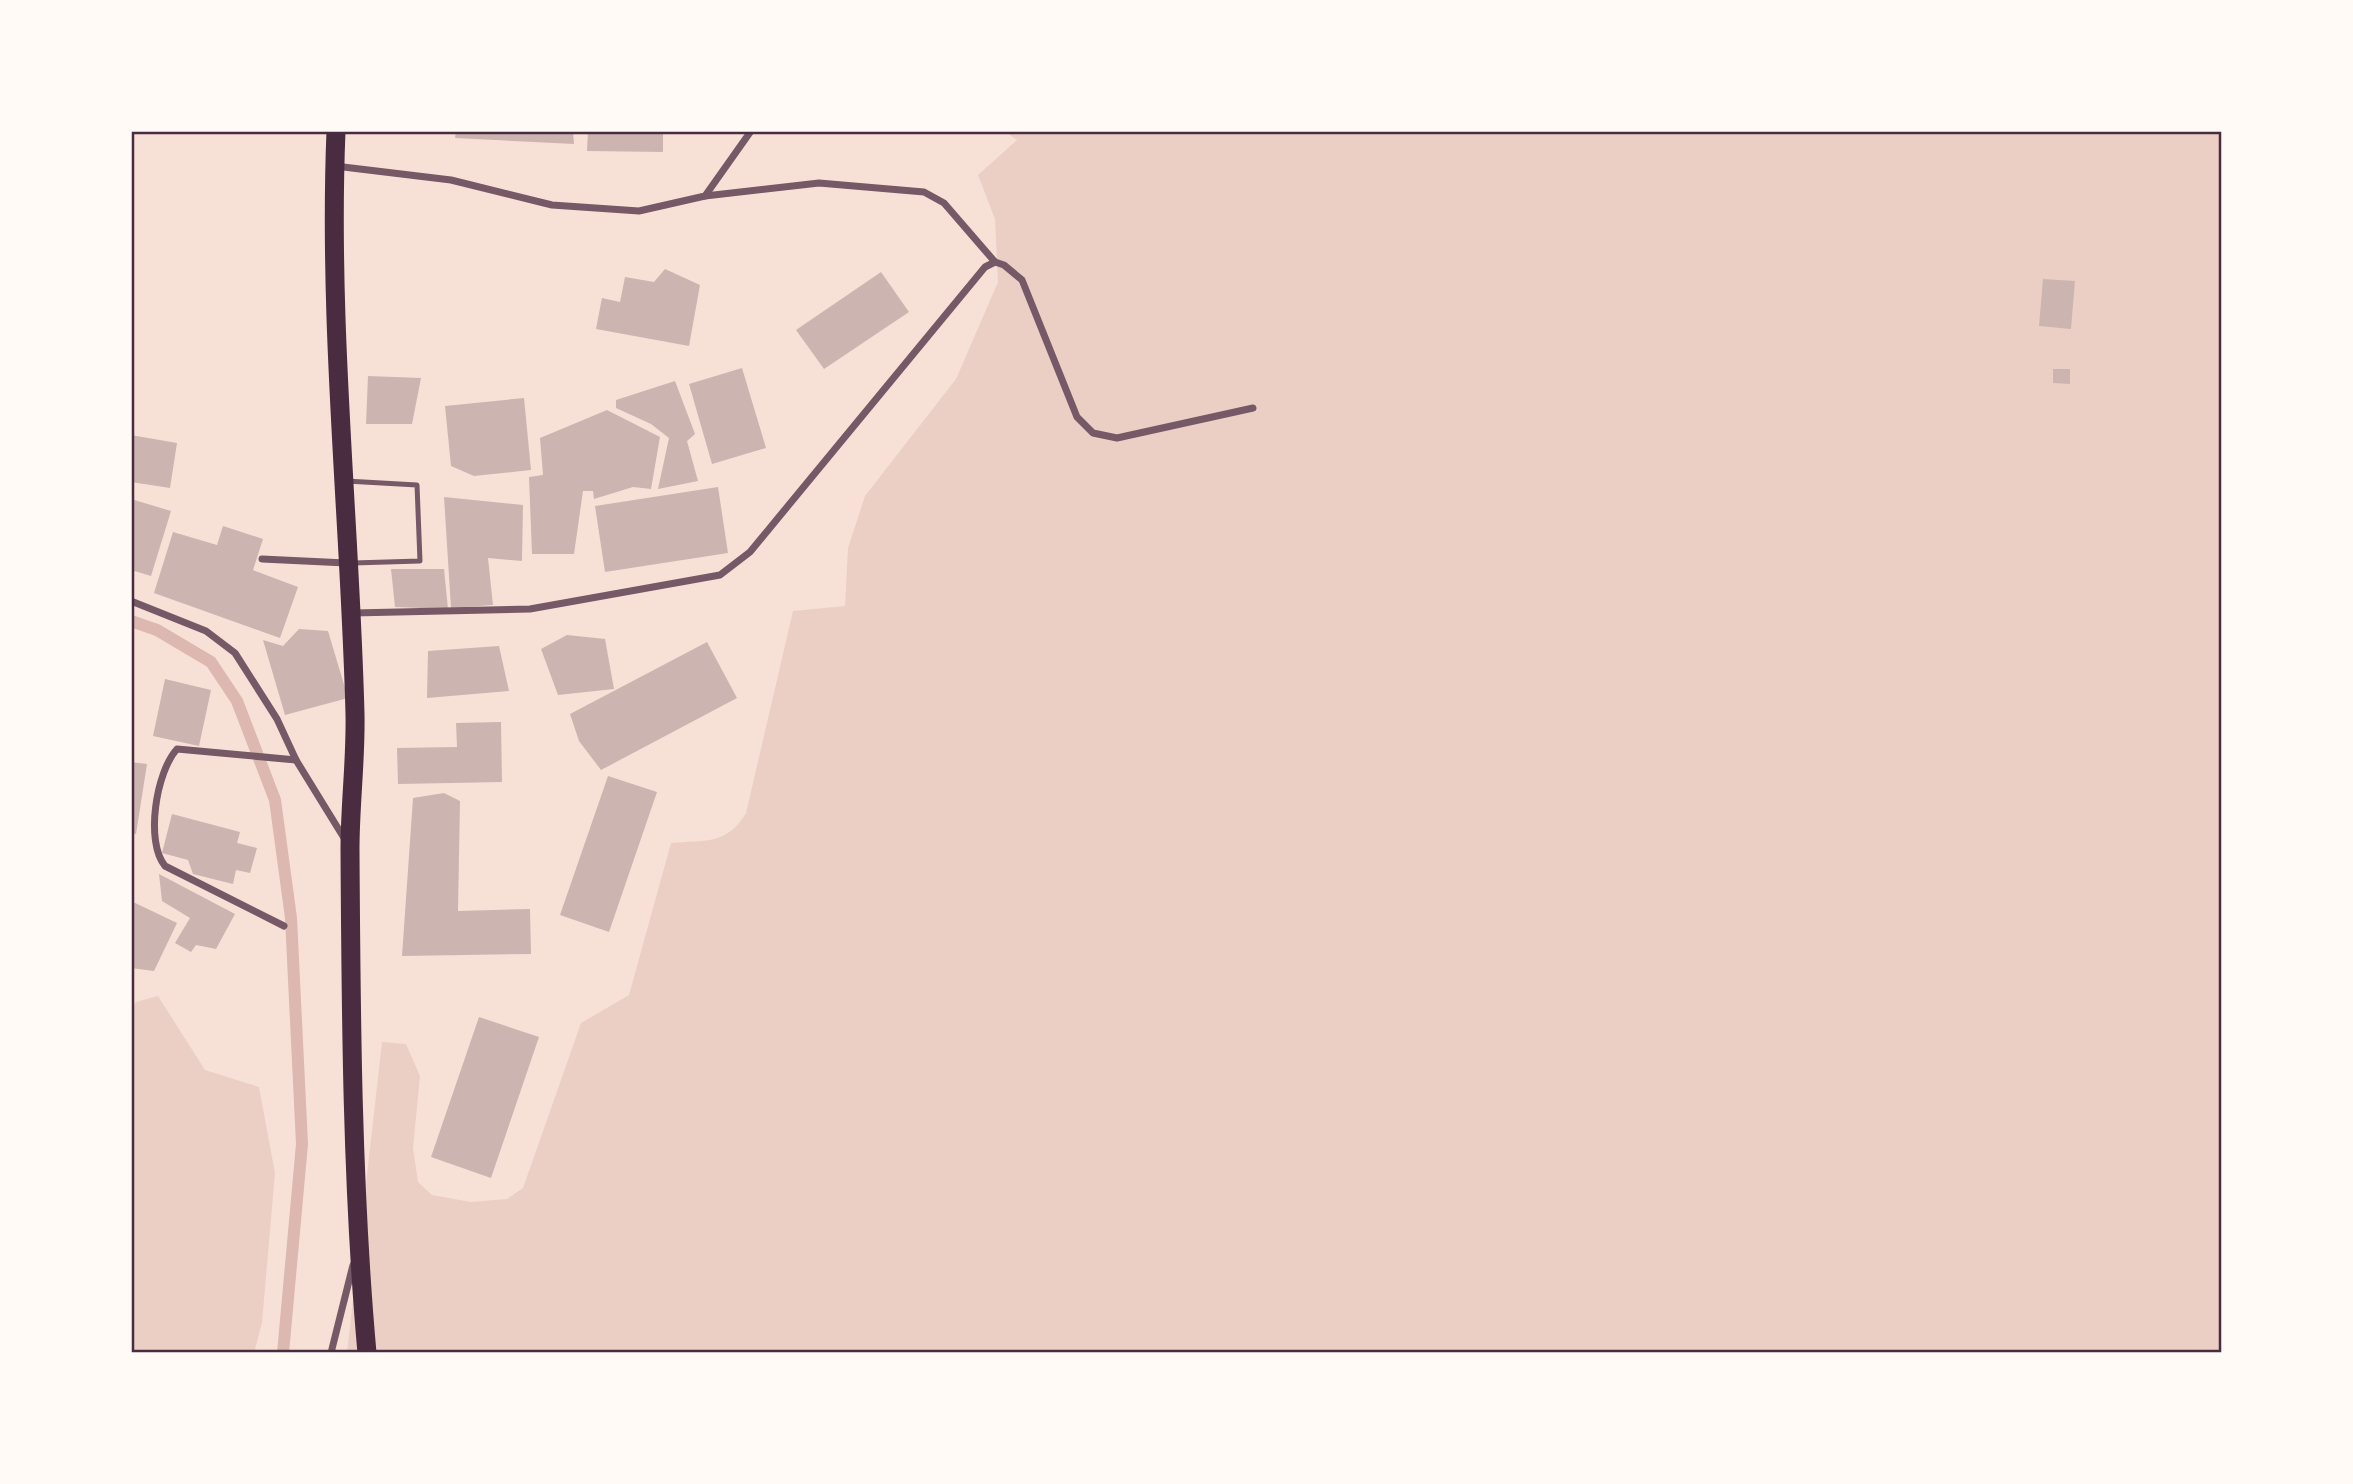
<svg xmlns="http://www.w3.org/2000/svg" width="2353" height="1484" font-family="Rubik,sans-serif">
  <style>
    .green { fill: #ebcfc5 }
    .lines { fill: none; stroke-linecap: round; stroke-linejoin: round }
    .stream { stroke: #dcb8b0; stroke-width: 12 }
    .building { fill: #ccb4b1 }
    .service { stroke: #755966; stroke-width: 5 }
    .minor { stroke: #755966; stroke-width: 7 }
    .trunk { stroke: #4a2c40; stroke-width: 19 }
    .neatline { fill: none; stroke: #4a2c40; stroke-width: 2.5 }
  </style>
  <rect width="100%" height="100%" fill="#f7e1d7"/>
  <g class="green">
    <path d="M 1004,131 L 2222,131 L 2222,1353 L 347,1353 L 382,1042 L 406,1044 L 420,1076 L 413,1148 L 418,1182 L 432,1195 L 471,1202 L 507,1199 L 523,1188 L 581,1023 L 629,995 L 671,843 C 705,840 727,845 746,813 L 793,611 L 845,606 L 848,548 L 865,496 L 956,379 L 998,282 L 995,219 L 978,175 L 1017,140 Z"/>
    <path d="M 158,996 L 205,1070 L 259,1087 L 275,1173 L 262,1323 L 254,1353 L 131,1353 L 131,1011 L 136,1002 Z"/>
  </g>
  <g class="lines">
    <path class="stream" d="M 131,621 L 157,630 L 211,662 L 237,701 L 275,800 L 291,918 L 302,1144 L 283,1353"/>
  </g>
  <g class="building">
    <path d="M 456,131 L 573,131 L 574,144 L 455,138 Z"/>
    <path d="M 588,131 L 663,131 L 663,152 L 587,151 Z"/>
    <path d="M 665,269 L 700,285 L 689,346 L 596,329 L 602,298 L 620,302 L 625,277 L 654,282 Z"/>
    <path d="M 881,272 L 909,312 L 824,369 L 796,330 Z"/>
    <path d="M 2043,279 L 2075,281 L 2071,329 L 2039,326 Z"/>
    <path d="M 742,368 L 766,448 L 712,464 L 689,384 Z"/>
    <path d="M 2053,369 L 2070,369 L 2070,384 L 2053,383 Z"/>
    <path d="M 368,376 L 421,378 L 412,424 L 366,424 Z"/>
    <path d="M 675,381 L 695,434 L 687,441 L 698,481 L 658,489 L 669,438 L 651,424 L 616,408 L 616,400 Z"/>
    <path d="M 524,398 L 531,470 L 474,476 L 451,466 L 445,406 Z"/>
    <path d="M 607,410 L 660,437 L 651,489 L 633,487 L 594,499 L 593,491 L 583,491 L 574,554 L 532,554 L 529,477 L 543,475 L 540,438 Z"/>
    <path d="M 131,435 L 177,443 L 170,488 L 131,482 Z"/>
    <path d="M 718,487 L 728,553 L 605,572 L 595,506 Z"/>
    <path d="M 444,497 L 523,505 L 522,561 L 488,558 L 493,605 L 451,608 Z"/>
    <path d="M 131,499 L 171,511 L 151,576 L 131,570 Z"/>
    <path d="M 223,526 L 263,539 L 253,570 L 298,587 L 280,638 L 154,593 L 173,532 L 217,545 Z"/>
    <path d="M 391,569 L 444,569 L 448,609 L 395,607 Z"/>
    <path d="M 299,629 L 328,631 L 348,698 L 285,715 L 263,640 L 283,646 Z"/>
    <path d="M 567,635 L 605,639 L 614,689 L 558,695 L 541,649 Z"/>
    <path d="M 707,642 L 737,698 L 601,770 L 579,741 L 570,714 Z"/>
    <path d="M 499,646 L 509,691 L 427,698 L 428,651 Z"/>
    <path d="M 165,679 L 211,690 L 199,746 L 153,736 Z"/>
    <path d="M 501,722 L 502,782 L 398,784 L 397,748 L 457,747 L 456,723 Z"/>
    <path d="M 131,762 L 147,764 L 136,834 L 131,833 Z"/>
    <path d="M 608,776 L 657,792 L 609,932 L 560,915 Z"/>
    <path d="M 444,793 L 460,801 L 458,911 L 530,909 L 531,954 L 402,956 L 413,798 Z"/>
    <path d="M 172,814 L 240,832 L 237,843 L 257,848 L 250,873 L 236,870 L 233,884 L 193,874 L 188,860 L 162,853 Z"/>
    <path d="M 159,874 L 235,914 L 216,949 L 196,945 L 191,952 L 175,943 L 190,918 L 162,901 Z"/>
    <path d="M 131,901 L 177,923 L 154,971 L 131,968 Z"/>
    <path d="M 479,1017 L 539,1037 L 491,1178 L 431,1157 Z"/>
  </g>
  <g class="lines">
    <path class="service" d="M 346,481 L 417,485 L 420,561 L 353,563"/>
    <g class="minor">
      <path d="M 335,166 L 451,180 L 552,205 L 639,211 L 705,196 L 751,131"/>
      <path d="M 705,196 L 819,183 L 924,192 L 944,203 L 995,262 L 1004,265 L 1022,280 L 1077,417 L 1093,433 L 1117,438 L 1253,408"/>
      <path d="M 262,559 L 346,563"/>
      <path d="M 131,601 L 206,631 L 235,653 L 277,719 L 296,760 L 344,838"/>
      <path d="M 353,613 L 530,609 L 720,575 L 750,552 L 985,267 L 995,262"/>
      <path d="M 284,926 L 165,866 C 145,842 156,772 177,749 L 296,760"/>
      <path d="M 331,1353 L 353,1265"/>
    </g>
    <path class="trunk" d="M 336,131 C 328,326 350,520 355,714 C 356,759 350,804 350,849 C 351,1017 352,1186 367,1353"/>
  </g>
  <rect width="2353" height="1484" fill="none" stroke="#fffaf5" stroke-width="266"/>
  <rect x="133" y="133" width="2087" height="1218" class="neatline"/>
</svg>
